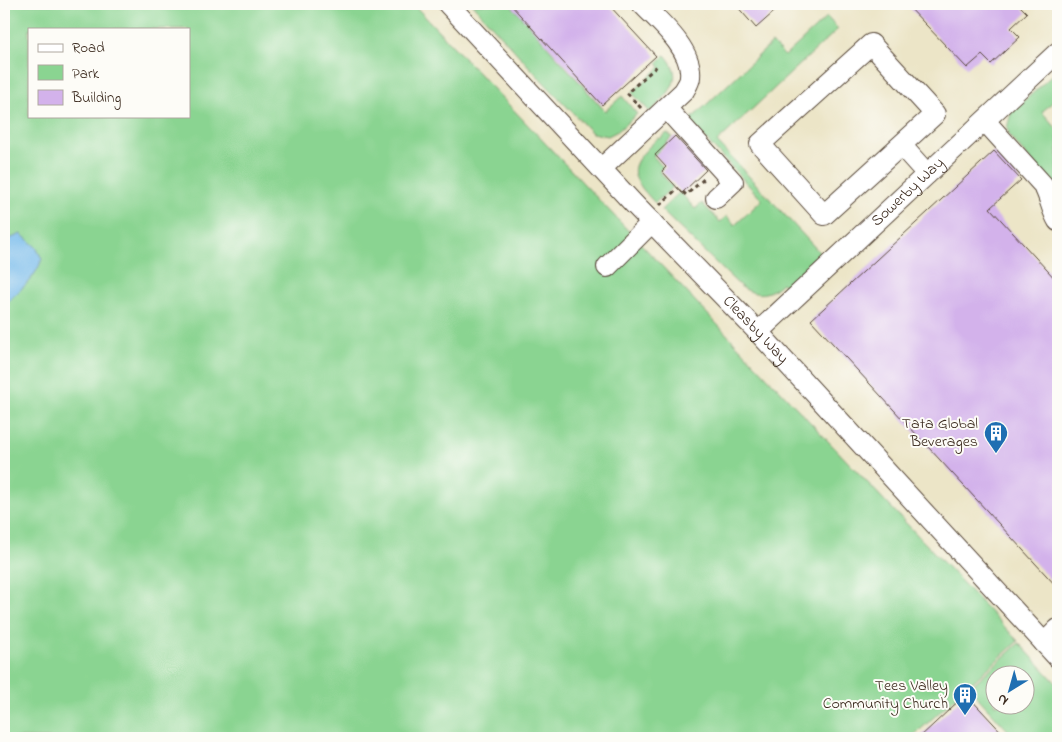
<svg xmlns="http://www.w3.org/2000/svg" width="1062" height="742" font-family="'Indie Flower',sans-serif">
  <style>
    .green { fill: #8ad491; stroke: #627f58; fill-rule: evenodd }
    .water { fill: #75baec; stroke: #587285 }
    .building { fill: #d3b2eb }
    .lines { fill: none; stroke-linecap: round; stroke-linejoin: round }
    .minor-casing { stroke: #564637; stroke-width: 22 }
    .path { stroke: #564637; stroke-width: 3; stroke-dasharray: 4 4; stroke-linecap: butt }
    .minor { stroke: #fff; stroke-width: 20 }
    .labels { text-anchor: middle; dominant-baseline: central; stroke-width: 4; stroke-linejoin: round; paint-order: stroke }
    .street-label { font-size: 16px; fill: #3b2a1e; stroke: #fdfcf7 }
    .poi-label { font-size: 16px; fill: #3b2a1e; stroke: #fdfcf7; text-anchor: end }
  </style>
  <rect width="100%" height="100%" fill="#fdfcf7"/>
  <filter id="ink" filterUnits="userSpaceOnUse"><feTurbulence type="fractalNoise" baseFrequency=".02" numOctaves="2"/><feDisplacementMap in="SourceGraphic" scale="10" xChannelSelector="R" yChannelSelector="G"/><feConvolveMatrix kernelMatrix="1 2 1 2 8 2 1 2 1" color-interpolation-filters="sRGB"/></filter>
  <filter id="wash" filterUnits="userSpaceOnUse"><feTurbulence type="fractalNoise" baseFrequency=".0096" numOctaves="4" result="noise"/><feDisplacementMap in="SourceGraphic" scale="20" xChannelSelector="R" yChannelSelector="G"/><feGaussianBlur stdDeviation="1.12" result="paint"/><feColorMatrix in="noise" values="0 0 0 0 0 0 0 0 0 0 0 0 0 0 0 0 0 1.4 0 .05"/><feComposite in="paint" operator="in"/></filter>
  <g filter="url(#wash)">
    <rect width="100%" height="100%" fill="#ece5c7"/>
    <g class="green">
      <path d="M 4,4 L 413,4 L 1018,641 L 911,738 L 4,738 ZM 29,29 L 189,29 L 189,116 L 29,116 Z"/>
      <path d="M 472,4 L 510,4 L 605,111 L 622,96 L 637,114 L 618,131 L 608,136 L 592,133 L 534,72 Z"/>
      <path d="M 827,17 L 838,29 L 717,142 L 821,254 L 786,286 L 782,283 C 768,296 757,297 740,286 L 661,210 L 680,192 L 695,209 L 702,203 L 720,222 L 727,216 L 735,225 L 762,200 L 689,121 L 772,43 L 785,56 Z"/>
      <path d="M 665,55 C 687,79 667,95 650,112 L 632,93 L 660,67 L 657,63 Z"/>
      <path d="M 1058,70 L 1058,97 L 1042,112 L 1058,130 L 1058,190 L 1017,145 L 1010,137 L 1007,128 L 1011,113 Z"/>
      <path d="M 667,133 L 672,137 L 653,156 L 663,167 L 659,171 L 673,187 L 655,203 C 626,172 628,167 658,138 L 660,139 Z"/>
      <path d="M 1019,643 L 1058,685 L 1058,738 L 1015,738 L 969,688 ZM 1024,674 L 1024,704 L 994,704 L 994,674 Z"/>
    </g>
    <path class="water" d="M 21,234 L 36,247 L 42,259 C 36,278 20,290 6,303 L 4,303 L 4,241 Z"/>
    <g id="blocks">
      <g class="building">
        <path d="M 510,4 L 608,4 L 656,56 L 602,105 Z"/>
        <path d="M 735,4 L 783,4 L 756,28 Z"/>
        <path d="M 906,4 L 1018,4 L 1027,13 L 1011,28 L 1020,37 L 991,64 L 982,55 L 967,68 Z"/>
        <path d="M 675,136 L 706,170 L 682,193 L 662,171 L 666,167 L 655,155 Z"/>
        <path d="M 994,151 L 1021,180 L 990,208 L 1058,282 L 1058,588 L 811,320 Z"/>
        <path d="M 966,694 L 1007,738 L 919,738 Z"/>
      </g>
    </g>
  </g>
  <g filter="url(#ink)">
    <use href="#blocks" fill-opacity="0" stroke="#564637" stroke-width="1"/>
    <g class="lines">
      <g class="minor-casing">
        <g id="minor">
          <path id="s1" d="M 448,4 L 633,203 L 758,332 L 1058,658"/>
          <path d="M 666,108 L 733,182 L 716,198"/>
          <path d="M 985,121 L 1043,185 C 1050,196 1051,210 1058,221"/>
          <path d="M 901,145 L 935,114 L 871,44 L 760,144 L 824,215 L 901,145 L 927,174"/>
          <path d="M 602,168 L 684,91 C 686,87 690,82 690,77 C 693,50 660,22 642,4"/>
          <path d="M 607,267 L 652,222"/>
          <path id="s2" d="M 758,332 L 1058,52"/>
          <path d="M 1044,643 L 1058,629"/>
        </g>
      </g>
      <g class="path">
        <path d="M 641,108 L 627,93 L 657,66"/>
        <path d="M 683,192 L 686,195 L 705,178"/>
        <path d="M 660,205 L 678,188"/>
      </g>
      <use href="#minor" class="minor"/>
    </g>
  </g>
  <defs>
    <g id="building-pin" transform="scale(1.25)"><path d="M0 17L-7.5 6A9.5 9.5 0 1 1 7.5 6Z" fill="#1f6fb2" stroke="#fdfcf7"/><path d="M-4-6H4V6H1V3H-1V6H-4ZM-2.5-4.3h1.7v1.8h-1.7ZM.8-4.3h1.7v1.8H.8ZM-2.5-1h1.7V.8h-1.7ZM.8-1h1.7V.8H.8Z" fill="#fff"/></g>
  </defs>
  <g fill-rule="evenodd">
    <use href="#building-pin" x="996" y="433"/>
    <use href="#building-pin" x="965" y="695"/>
  </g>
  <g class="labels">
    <g class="street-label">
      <text stroke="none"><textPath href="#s2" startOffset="205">Sowerby Way</textPath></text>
      <text stroke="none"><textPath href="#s1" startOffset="448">Cleasby Way</textPath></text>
    </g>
    <g class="poi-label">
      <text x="978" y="424">Tata Global<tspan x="978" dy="18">Beverages</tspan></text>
      <text x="948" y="686">Tees Valley<tspan x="948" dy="18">Community Church</tspan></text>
    </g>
  </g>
  <rect width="1062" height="742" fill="none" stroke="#fdfcf7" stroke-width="20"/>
  <rect x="28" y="28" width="162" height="90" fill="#fdfcf7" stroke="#afa8a0"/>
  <rect x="38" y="44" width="25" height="8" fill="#ffffff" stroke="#afa8a0"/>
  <text x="72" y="52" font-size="15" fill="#3b2a1e">Road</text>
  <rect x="38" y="65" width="25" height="15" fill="#8ad491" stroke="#afa8a0"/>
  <text x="72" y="78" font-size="15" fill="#3b2a1e">Park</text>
  <rect x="38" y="90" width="25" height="15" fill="#d3b2eb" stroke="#afa8a0"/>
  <text x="72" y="102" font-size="15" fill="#3b2a1e">Building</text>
  <g transform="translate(1010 690) rotate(217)"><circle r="24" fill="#fdfcf7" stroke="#afa8a0"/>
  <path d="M0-4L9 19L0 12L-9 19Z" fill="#1f6fb2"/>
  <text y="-8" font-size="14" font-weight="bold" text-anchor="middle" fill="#3b2a1e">N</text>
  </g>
</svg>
